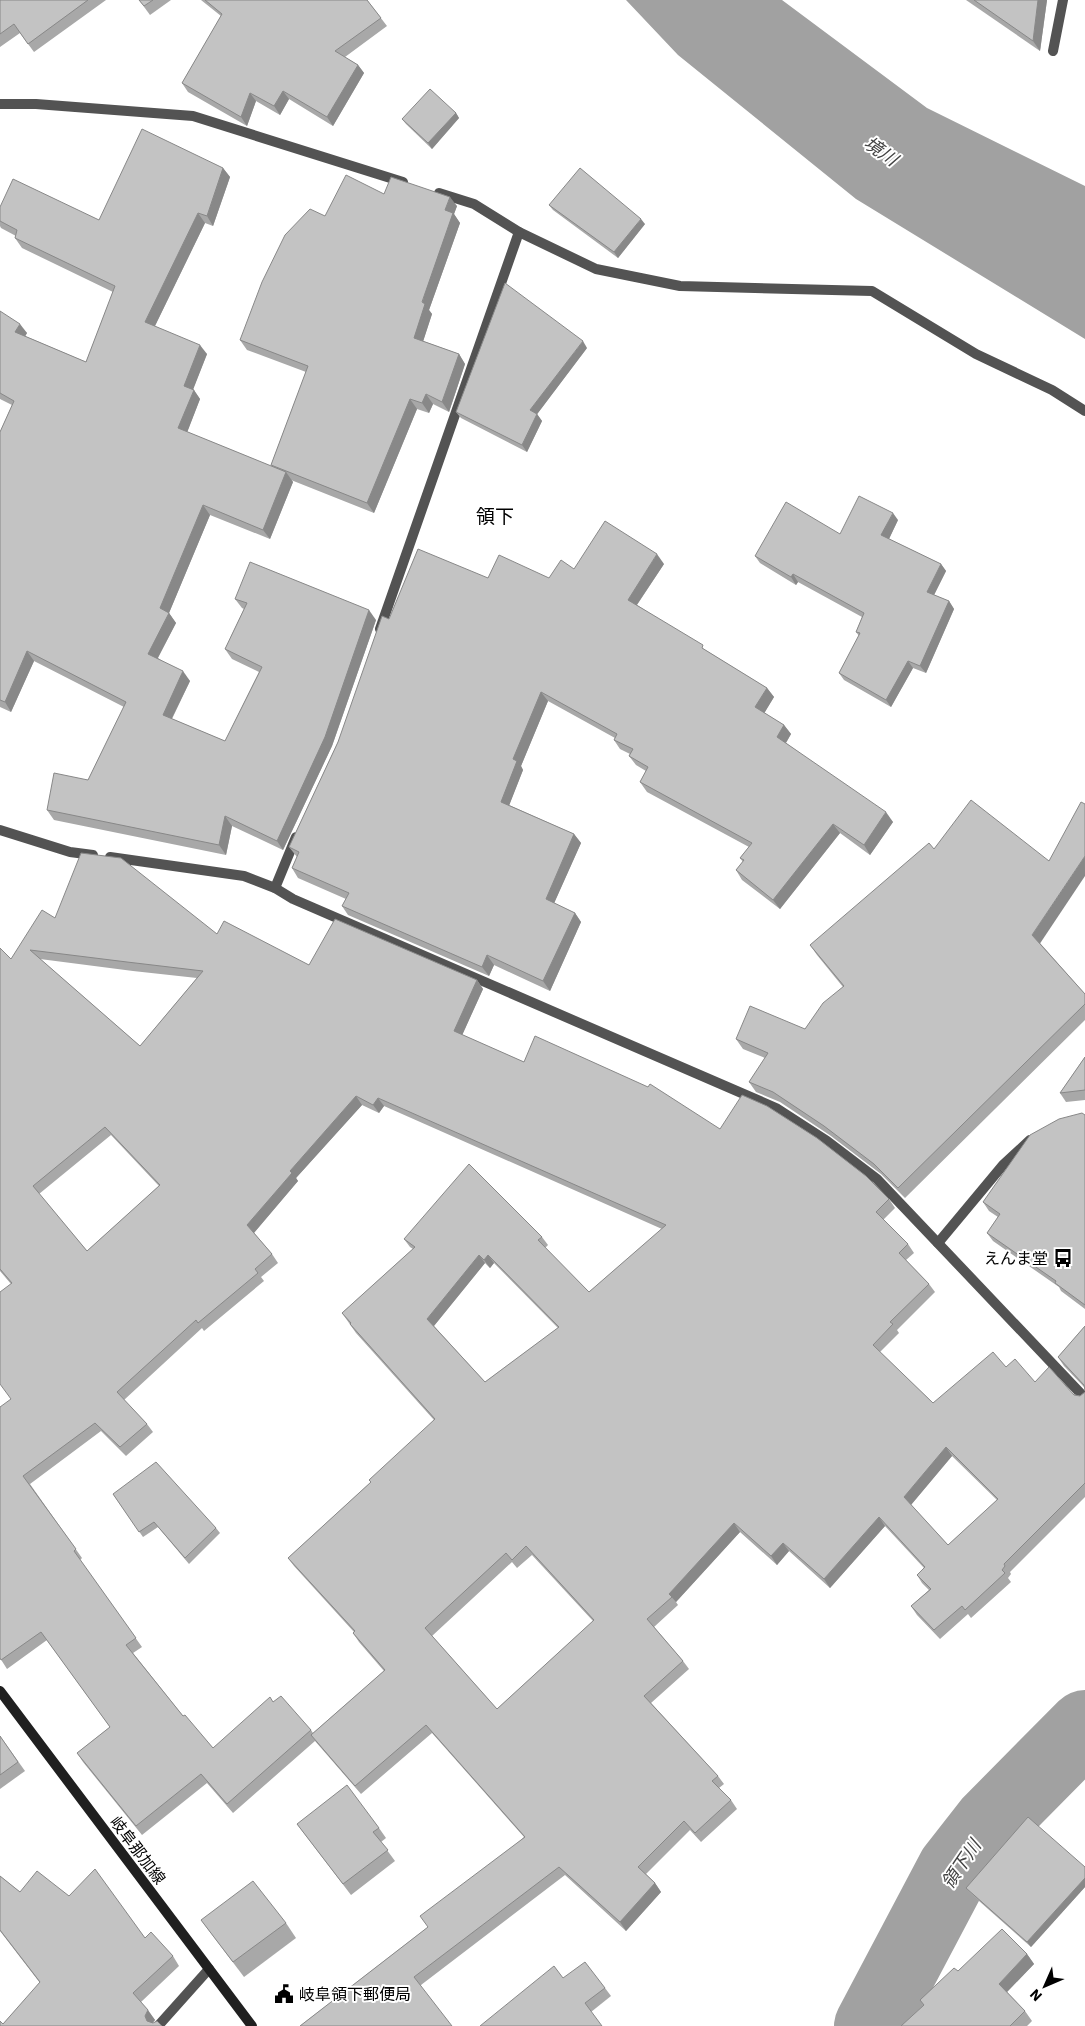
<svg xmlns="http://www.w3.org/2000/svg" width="1085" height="2026" font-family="'IBM Plex Sans','Noto Sans JP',sans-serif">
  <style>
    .water { fill: #a1a1a1 }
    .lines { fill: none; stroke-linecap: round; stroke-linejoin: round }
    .river { stroke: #a1a1a1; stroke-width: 74 }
    .street { stroke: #535353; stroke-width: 10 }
    .secondary { stroke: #202020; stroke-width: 10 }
    .wall { fill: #a8a8a8; fill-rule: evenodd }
    .shaded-wall { fill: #888 }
    .building { fill: #c3c3c3; stroke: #888; fill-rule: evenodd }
    .labels { text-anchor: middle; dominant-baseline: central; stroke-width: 4; stroke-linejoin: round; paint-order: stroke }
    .poi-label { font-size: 16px; fill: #000; stroke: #fff; text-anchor: end }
    .street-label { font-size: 16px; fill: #000; stroke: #fff }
    .water-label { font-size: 18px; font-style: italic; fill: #424242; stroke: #fff }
    .quarter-label { font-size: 19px; fill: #000; stroke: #fff }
  </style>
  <rect width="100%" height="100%" fill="#fff"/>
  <path class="water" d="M 626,0 L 782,0 L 927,108 L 1085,186 L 1085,339 L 856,199 L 678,55 Z"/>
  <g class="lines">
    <path class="river" d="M 871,2026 L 954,1869 L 990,1823 L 1085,1727"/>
    <g class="street">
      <path d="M 1053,51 L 1063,0"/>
      <path d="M 0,104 L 36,104 L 193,116 L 403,182"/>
      <path d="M 439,193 L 474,204 L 519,232 L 596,269 L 680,286 L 872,291 L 976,354 L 1052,390 L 1085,411"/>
      <path d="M 380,629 L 519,232"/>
      <path d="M 0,830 L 70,852 L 93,855"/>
      <path d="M 110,857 L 244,876 L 275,888 L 293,899 L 776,1108 L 827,1141 L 877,1179 L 1085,1398"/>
      <path d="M 275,888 L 296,837"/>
      <path d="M 938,1243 L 1003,1165 L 1030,1140"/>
      <path d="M 158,2026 L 209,1969"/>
    </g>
    <path class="secondary" d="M 0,1691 L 252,2026"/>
  </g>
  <g class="wall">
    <path d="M 0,0 L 106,0 L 34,52 L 20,33 L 0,47 Z"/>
    <path d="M 139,0 L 171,0 L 150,15 Z"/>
    <path d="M 201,0 L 367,0 L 387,26 L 345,57 L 358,65 L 364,73 L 333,126 L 289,99 L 280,115 L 256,101 L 247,126 L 188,92 L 182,83 L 221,16 Z"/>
    <path d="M 966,0 L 1047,0 L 1040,51 Z"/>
    <path d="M 456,113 L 459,118 L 432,149 L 406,124 L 402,119 Z"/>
    <path d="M 223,168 L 230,177 L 213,226 L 205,223 L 155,326 L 207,354 L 193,389 L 200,399 L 187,432 L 273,467 L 271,465 L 306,372 L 247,350 L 240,340 L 325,216 L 384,194 L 457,206 L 454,214 L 460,223 L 429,310 L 432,314 L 423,341 L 459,354 L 465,364 L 449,412 L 433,404 L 429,413 L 417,409 L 374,513 L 291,480 L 293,482 L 270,539 L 210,515 L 169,613 L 176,623 L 158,658 L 190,681 L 172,719 L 225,741 L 259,672 L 232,659 L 225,649 L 244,609 L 242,608 L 235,599 L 376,620 L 332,746 L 283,850 L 232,826 L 226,855 L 54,820 L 47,810 L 88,780 L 124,707 L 34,661 L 11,712 L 0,707 L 0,432 L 12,405 L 0,399 L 0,311 L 27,333 L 25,336 L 86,362 L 113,292 L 22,248 L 15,238 L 16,236 L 1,228 L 0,226 L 0,207 L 99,220 Z"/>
    <path d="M 549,205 L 645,224 L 618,258 L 553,210 Z"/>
    <path d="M 587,348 L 537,414 L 542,421 L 527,452 L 461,418 L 456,412 Z"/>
    <path d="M 898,520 L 889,539 L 941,564 L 946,571 L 934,595 L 949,601 L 954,609 L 926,673 L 913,668 L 891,707 L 844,680 L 839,673 L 859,636 L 856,632 L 862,617 L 798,582 L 796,585 L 760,563 L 755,556 L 840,534 Z"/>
    <path d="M 664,564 L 637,605 L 707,651 L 767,688 L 774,697 L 764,713 L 784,725 L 791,734 L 786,743 L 893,822 L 870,855 L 840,833 L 780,909 L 742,880 L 736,870 L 743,862 L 740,858 L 749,847 L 647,792 L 640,782 L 646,771 L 636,765 L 629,756 L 630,754 L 620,749 L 614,740 L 615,738 L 548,701 L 521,766 L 523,770 L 509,805 L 574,834 L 581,843 L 554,903 L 575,913 L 581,922 L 550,991 L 494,965 L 489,976 L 348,915 L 342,906 L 346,899 L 298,878 L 292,868 L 297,857 L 289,847 L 338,742 L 389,619 L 488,578 L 549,578 L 574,569 Z"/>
    <path d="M 934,849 L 1040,943 L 1085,994 L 1085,1020 L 905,1198 L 881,1174 L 831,1136 L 780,1102 L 756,1092 L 749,1082 L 765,1058 L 743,1049 L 736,1039 L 805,1029 L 843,987 L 817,955 L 810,945 Z"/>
    <path d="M 55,918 L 217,934 L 309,965 L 477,980 L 483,989 L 462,1035 L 524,1062 L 720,1129 L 889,1199 L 895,1208 L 883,1220 L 908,1244 L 914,1253 L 906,1260 L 929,1284 L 935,1292 L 897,1330 L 899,1333 L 880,1352 L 933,1403 L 1006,1367 L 1035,1382 L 1080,1396 L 1085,1392 L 1085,1497 L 1010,1572 L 1011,1574 L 1008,1578 L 1011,1582 L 971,1618 L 968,1614 L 940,1639 L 917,1615 L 911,1606 L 929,1590 L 922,1583 L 917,1575 L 924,1568 L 885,1526 L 830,1588 L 789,1551 L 777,1565 L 740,1532 L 676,1602 L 678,1605 L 654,1627 L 683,1661 L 689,1669 L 651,1703 L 718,1776 L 724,1784 L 719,1788 L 731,1800 L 737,1809 L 701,1842 L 690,1830 L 646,1874 L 655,1883 L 661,1892 L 626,1931 L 565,1875 L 421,1985 L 300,2026 L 428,1927 L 524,1837 L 432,1733 L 361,1794 L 315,1741 L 233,1813 L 207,1783 L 142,1835 L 83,1762 L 77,1753 L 110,1727 L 47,1640 L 7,1669 L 0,1658 L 11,1400 L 11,1284 L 0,1271 L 0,948 L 11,959 ZM 40,959 L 133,971 L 197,978 L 140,1046 ZM 362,1105 L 379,1113 L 384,1106 L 662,1229 L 589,1292 L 545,1248 L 548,1245 L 542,1237 L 404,1239 L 410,1247 L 413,1249 L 342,1313 L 356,1333 L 434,1420 L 371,1482 L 288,1558 L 294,1566 L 354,1632 L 353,1633 L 359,1642 L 384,1671 L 313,1733 L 311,1730 L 273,1702 L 213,1748 L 183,1716 L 133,1653 L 142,1647 L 80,1560 L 82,1558 L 30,1484 L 101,1431 L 126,1456 L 153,1432 L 147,1424 L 124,1400 L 202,1328 L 204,1331 L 264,1281 L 261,1277 L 278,1263 L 272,1254 L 254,1233 L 298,1181 L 296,1178 ZM 111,1135 L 159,1186 L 87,1251 L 39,1194 ZM 485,1263 L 490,1268 L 494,1263 L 558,1328 L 485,1382 L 434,1326 ZM 952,1456 L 997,1500 L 948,1545 L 911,1505 ZM 532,1555 L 593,1621 L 497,1709 L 432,1636 L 512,1562 L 517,1568 Z"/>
    <path d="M 1085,1057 L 1085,1100 L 1066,1102 L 1060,1093 Z"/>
    <path d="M 1085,1115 L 1085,1309 L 1061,1291 L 1059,1287 L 993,1241 L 987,1233 L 998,1217 L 989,1211 L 983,1202 Z"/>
    <path d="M 1085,1326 L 1085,1388 L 1064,1366 L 1058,1357 Z"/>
    <path d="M 113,1494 L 216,1528 L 220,1533 L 189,1564 L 158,1527 L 143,1537 Z"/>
    <path d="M 0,1736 L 25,1771 L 0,1789 Z"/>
    <path d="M 297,1824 L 379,1828 L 386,1838 L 381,1842 L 395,1861 L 351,1895 Z"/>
    <path d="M 1085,1867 L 1085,1887 L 1031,1947 L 970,1893 L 966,1888 Z"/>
    <path d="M 0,1876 L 20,1892 L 69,1896 L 145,1938 L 173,1956 L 179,1966 L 141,2002 L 155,2020 L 152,2023 L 162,2026 L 3,2024 L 40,1983 L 0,1931 Z"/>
    <path d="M 201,1920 L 286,1923 L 296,1938 L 244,1977 Z"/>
    <path d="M 1027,1954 L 1034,1964 L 1007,1992 L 1025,2011 L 1032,2021 L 1027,2026 L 901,2026 L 923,2005 L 920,2000 L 958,1971 Z"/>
    <path d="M 563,1978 L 605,1988 L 611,1996 L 591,2012 Z"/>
  </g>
  <g class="shaded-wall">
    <path d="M 1038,0 L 1047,0 L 1040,51 L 1033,41 Z"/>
    <path d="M 358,65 L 364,73 L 333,126 L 327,117 Z"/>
    <path d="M 283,91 L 289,99 L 280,115 L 274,106 Z"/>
    <path d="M 250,93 L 256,101 L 247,126 L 241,117 Z"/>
    <path d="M 456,113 L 459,118 L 432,149 L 428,143 Z"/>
    <path d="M 223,168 L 230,177 L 213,226 L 207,216 Z"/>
    <path d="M 450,197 L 457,206 L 454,214 L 460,223 L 429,310 L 432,314 L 421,348 L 414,338 L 445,210 Z"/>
    <path d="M 198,213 L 205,223 L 152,332 L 145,322 Z"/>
    <path d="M 641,219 L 645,224 L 618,258 L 614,252 Z"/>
    <path d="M 20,324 L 27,333 L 22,342 L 15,332 Z"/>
    <path d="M 583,341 L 587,348 L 535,417 L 530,410 Z"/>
    <path d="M 200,345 L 207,354 L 191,395 L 184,386 Z"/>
    <path d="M 459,354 L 465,364 L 449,412 L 442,402 Z"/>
    <path d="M 194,390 L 200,399 L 185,438 L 178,428 Z"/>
    <path d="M 426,394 L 433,404 L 429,413 L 422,403 Z"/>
    <path d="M 410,399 L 417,409 L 374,513 L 367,503 Z"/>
    <path d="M 537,414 L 542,421 L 527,452 L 522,445 Z"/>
    <path d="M 286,472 L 293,482 L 270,539 L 263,530 Z"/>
    <path d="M 203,505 L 210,515 L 169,613 L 176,623 L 155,663 L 148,654 L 160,608 Z"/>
    <path d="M 893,513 L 898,520 L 887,543 L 881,535 Z"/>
    <path d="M 657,554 L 664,564 L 634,609 L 628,600 Z"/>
    <path d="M 941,564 L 946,571 L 932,599 L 927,592 Z"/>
    <path d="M 793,574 L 798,582 L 796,585 L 791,577 Z"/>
    <path d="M 949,601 L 954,609 L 926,673 L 920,666 Z"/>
    <path d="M 369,610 L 376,620 L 332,746 L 283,850 L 277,841 Z"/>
    <path d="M 27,651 L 34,661 L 11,712 L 5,702 Z"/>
    <path d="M 908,661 L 913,668 L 891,707 L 886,700 Z"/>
    <path d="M 183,671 L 190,681 L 169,724 L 163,715 Z"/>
    <path d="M 767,688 L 774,697 L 762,717 L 755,707 Z"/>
    <path d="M 541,692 L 548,701 L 521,766 L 523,770 L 507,811 L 501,802 L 513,759 Z"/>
    <path d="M 784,725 L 791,734 L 784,746 L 777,737 Z"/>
    <path d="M 886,812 L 893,822 L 870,855 L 864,845 Z"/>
    <path d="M 225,816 L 232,826 L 226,855 L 219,845 Z"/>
    <path d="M 833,824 L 840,833 L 780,909 L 773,900 Z"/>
    <path d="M 574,834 L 581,843 L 552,908 L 546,899 Z"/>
    <path d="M 1085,856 L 1085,876 L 1039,945 L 1032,935 Z"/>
    <path d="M 575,913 L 581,922 L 550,991 L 543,981 Z"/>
    <path d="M 487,955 L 494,965 L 489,976 L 482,967 Z"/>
    <path d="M 477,980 L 483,989 L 460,1040 L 454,1031 Z"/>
    <path d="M 356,1096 L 362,1105 L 296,1178 L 298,1181 L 253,1234 L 247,1225 L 290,1171 Z"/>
    <path d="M 378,1098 L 384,1106 L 379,1113 L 373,1105 Z"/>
    <path d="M 479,1255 L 485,1263 L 433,1327 L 427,1319 Z"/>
    <path d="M 488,1255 L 494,1263 L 490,1268 L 484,1260 Z"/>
    <path d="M 946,1447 L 952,1456 L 910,1506 L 904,1497 Z"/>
    <path d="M 879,1517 L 885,1526 L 830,1588 L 824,1579 Z"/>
    <path d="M 734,1523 L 740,1532 L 676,1602 L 669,1594 Z"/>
    <path d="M 783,1543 L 789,1551 L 777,1565 L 771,1556 Z"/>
    <path d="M 1085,1878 L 1085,1887 L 1031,1947 L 1027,1942 Z"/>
    <path d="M 655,1883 L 661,1892 L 626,1931 L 620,1922 Z"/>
    <path d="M 1027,1954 L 1034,1964 L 1006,1993 L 999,1984 Z"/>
    <path d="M 148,2010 L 155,2020 L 151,2025 L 147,2021 L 145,2016 Z"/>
  </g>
  <g class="building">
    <path d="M 0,0 L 88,0 L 28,44 L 14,24 L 0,34 Z"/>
    <path d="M 139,0 L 153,0 L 144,6 Z"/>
    <path d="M 205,0 L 367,0 L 381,18 L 335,51 L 358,65 L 327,117 L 283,91 L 274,106 L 250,93 L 241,117 L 182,83 L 222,14 Z"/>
    <path d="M 974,0 L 1038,0 L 1033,41 Z"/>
    <path d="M 430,89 L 456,113 L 428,143 L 402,119 Z"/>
    <path d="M 142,129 L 223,168 L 207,216 L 198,213 L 145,322 L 200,345 L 184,386 L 194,390 L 178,428 L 286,472 L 263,530 L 203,505 L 160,608 L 169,613 L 148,654 L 183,671 L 163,715 L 225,741 L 262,667 L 225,649 L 247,603 L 235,599 L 250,562 L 369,610 L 325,737 L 277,841 L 225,816 L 219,845 L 47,810 L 54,773 L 88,780 L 126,702 L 27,651 L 5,702 L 0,700 L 0,432 L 14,401 L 0,393 L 0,311 L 20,324 L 15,332 L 86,362 L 115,286 L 15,238 L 17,230 L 0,221 L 0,207 L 13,179 L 99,220 Z"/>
    <path d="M 580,168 L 641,219 L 614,252 L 549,205 Z"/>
    <path d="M 346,175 L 384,194 L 391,177 L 450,197 L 445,210 L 453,213 L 422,302 L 425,304 L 414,338 L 459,354 L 442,402 L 426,394 L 422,403 L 410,399 L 367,503 L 271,465 L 308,366 L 240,340 L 262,282 L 285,235 L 310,209 L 325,216 Z"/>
    <path d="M 505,283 L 583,341 L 530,410 L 537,414 L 522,445 L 456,412 Z"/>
    <path d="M 859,496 L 893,513 L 881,535 L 941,564 L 927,592 L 949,601 L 920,666 L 908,661 L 886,700 L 839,673 L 860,633 L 856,632 L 864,613 L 793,574 L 791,577 L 755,556 L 786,502 L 840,534 Z"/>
    <path d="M 605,521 L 657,554 L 628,600 L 703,645 L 702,648 L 767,688 L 755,707 L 784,725 L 777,737 L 886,812 L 864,845 L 833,824 L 773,900 L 736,870 L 744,860 L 740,858 L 752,843 L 640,782 L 648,767 L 629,756 L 633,749 L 614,740 L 617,734 L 541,692 L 513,759 L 517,761 L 501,802 L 574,834 L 546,899 L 575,913 L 543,981 L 487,955 L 482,967 L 342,906 L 349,893 L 292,868 L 299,852 L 289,847 L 338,742 L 382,616 L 389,619 L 418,549 L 488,578 L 499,555 L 549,578 L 561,560 L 574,569 Z"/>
    <path d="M 971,800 L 1049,861 L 1081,802 L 1085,804 L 1085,856 L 1032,935 L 1085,994 L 1085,1004 L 898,1188 L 874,1164 L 824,1126 L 773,1092 L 749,1082 L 768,1053 L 736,1039 L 750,1006 L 805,1029 L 823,1003 L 844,986 L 810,945 L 929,843 L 934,849 Z"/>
    <path d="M 81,853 L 121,858 L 217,934 L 224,921 L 309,965 L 335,919 L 477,980 L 454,1031 L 524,1062 L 535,1036 L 648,1087 L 650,1084 L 720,1129 L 742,1095 L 767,1106 L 817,1138 L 866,1176 L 889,1199 L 876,1212 L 908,1244 L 899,1253 L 929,1284 L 890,1322 L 893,1324 L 873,1345 L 933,1403 L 993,1352 L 1006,1367 L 1015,1359 L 1035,1382 L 1049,1367 L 1074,1395 L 1080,1396 L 1085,1392 L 1085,1483 L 1004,1564 L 1005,1566 L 1002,1570 L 1005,1573 L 965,1610 L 962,1606 L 934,1630 L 911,1606 L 931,1589 L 917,1575 L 925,1567 L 879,1517 L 824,1579 L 783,1543 L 771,1556 L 734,1523 L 669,1594 L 672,1597 L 647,1619 L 683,1661 L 644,1696 L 718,1776 L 712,1781 L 731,1800 L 695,1833 L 684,1821 L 638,1867 L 655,1883 L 620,1922 L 559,1867 L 414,1977 L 452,2026 L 300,2026 L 428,1927 L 420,1916 L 525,1837 L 426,1725 L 355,1786 L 311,1735 L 385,1670 L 353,1633 L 355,1631 L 288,1558 L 371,1482 L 369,1480 L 435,1419 L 350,1324 L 351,1323 L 342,1313 L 415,1247 L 404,1239 L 469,1164 L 542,1237 L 538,1240 L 589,1292 L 666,1225 L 378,1098 L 373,1105 L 356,1096 L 290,1171 L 292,1173 L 247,1225 L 272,1254 L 255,1269 L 258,1273 L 198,1323 L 196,1320 L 117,1392 L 147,1424 L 120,1447 L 95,1423 L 23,1476 L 76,1549 L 74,1551 L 136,1638 L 126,1645 L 183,1716 L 185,1715 L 213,1748 L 270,1697 L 273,1702 L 281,1696 L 311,1730 L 227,1804 L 201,1774 L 136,1826 L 77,1753 L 110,1727 L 41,1632 L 1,1660 L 0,1658 L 0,1407 L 11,1399 L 0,1384 L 0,1292 L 12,1283 L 0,1269 L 0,948 L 11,959 L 42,910 L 55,918 ZM 30,950 L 127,962 L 203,971 L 140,1046 ZM 105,1127 L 160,1185 L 87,1251 L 33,1186 ZM 479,1255 L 484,1260 L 488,1255 L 559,1327 L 485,1382 L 427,1319 ZM 946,1447 L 998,1499 L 948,1545 L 904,1497 ZM 526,1546 L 594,1620 L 497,1709 L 425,1628 L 506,1553 L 512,1560 Z"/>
    <path d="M 1085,1057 L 1085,1090 L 1060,1093 Z"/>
    <path d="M 1082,1113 L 1085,1115 L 1085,1305 L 1055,1283 L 1056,1281 L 987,1233 L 1000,1214 L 983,1202 L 1030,1135 L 1059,1119 Z"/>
    <path d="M 1085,1326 L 1085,1390 L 1084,1385 L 1058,1357 Z"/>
    <path d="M 156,1462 L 216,1528 L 185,1558 L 154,1522 L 139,1532 L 113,1494 Z"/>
    <path d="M 0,1736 L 18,1762 L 0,1775 Z"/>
    <path d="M 347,1785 L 379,1828 L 373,1832 L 388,1850 L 343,1884 L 297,1824 Z"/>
    <path d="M 1028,1817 L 1085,1867 L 1085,1878 L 1027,1942 L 966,1888 Z"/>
    <path d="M 95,1869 L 145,1938 L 151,1932 L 173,1956 L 133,1993 L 148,2010 L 145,2016 L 147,2021 L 153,2023 L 157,2021 L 162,2026 L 0,2026 L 0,2021 L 3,2024 L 40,1982 L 0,1930 L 0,1876 L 20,1892 L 37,1871 L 69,1896 Z"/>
    <path d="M 253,1881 L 286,1923 L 233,1962 L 201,1920 Z"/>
    <path d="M 1002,1929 L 1027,1954 L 999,1984 L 1025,2011 L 1010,2026 L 901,2026 L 924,2005 L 920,2000 L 954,1968 L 958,1971 Z"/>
    <path d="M 585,1962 L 605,1988 L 585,2003 L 602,2026 L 480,2026 L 554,1966 L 563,1978 Z"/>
  </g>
  <defs>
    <g id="bus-bare" transform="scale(1.5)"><path d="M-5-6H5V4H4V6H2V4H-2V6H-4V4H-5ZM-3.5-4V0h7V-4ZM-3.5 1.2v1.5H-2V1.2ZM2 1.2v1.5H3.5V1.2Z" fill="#000" stroke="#fff" stroke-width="2.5" paint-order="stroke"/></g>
    <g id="civic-bare" transform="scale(1.5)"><path d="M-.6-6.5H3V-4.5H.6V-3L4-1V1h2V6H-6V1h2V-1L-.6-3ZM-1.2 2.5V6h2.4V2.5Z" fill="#000" stroke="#fff" stroke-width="2.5" paint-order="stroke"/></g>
  </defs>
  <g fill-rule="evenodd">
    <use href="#bus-bare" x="1063" y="1258"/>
    <use href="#civic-bare" x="284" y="1994"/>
  </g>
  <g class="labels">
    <g class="poi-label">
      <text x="1048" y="1258">えんま堂</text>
      <text x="299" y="1994" text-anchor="start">岐阜領下郵便局</text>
    </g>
    <g class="street-label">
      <text transform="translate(138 1850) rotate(53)">岐阜那加線</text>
    </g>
    <g class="water-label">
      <text transform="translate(881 151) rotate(35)">境川</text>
      <text transform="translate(961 1864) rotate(-56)">領下川</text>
    </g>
    <g class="quarter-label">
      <text x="495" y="516">領下</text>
    </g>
  </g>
  <g transform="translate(1045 1986) rotate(225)" stroke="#ffffff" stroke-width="4" paint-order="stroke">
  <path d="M0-4L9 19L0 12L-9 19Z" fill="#000000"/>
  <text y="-8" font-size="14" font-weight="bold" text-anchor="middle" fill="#000000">N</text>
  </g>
</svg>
